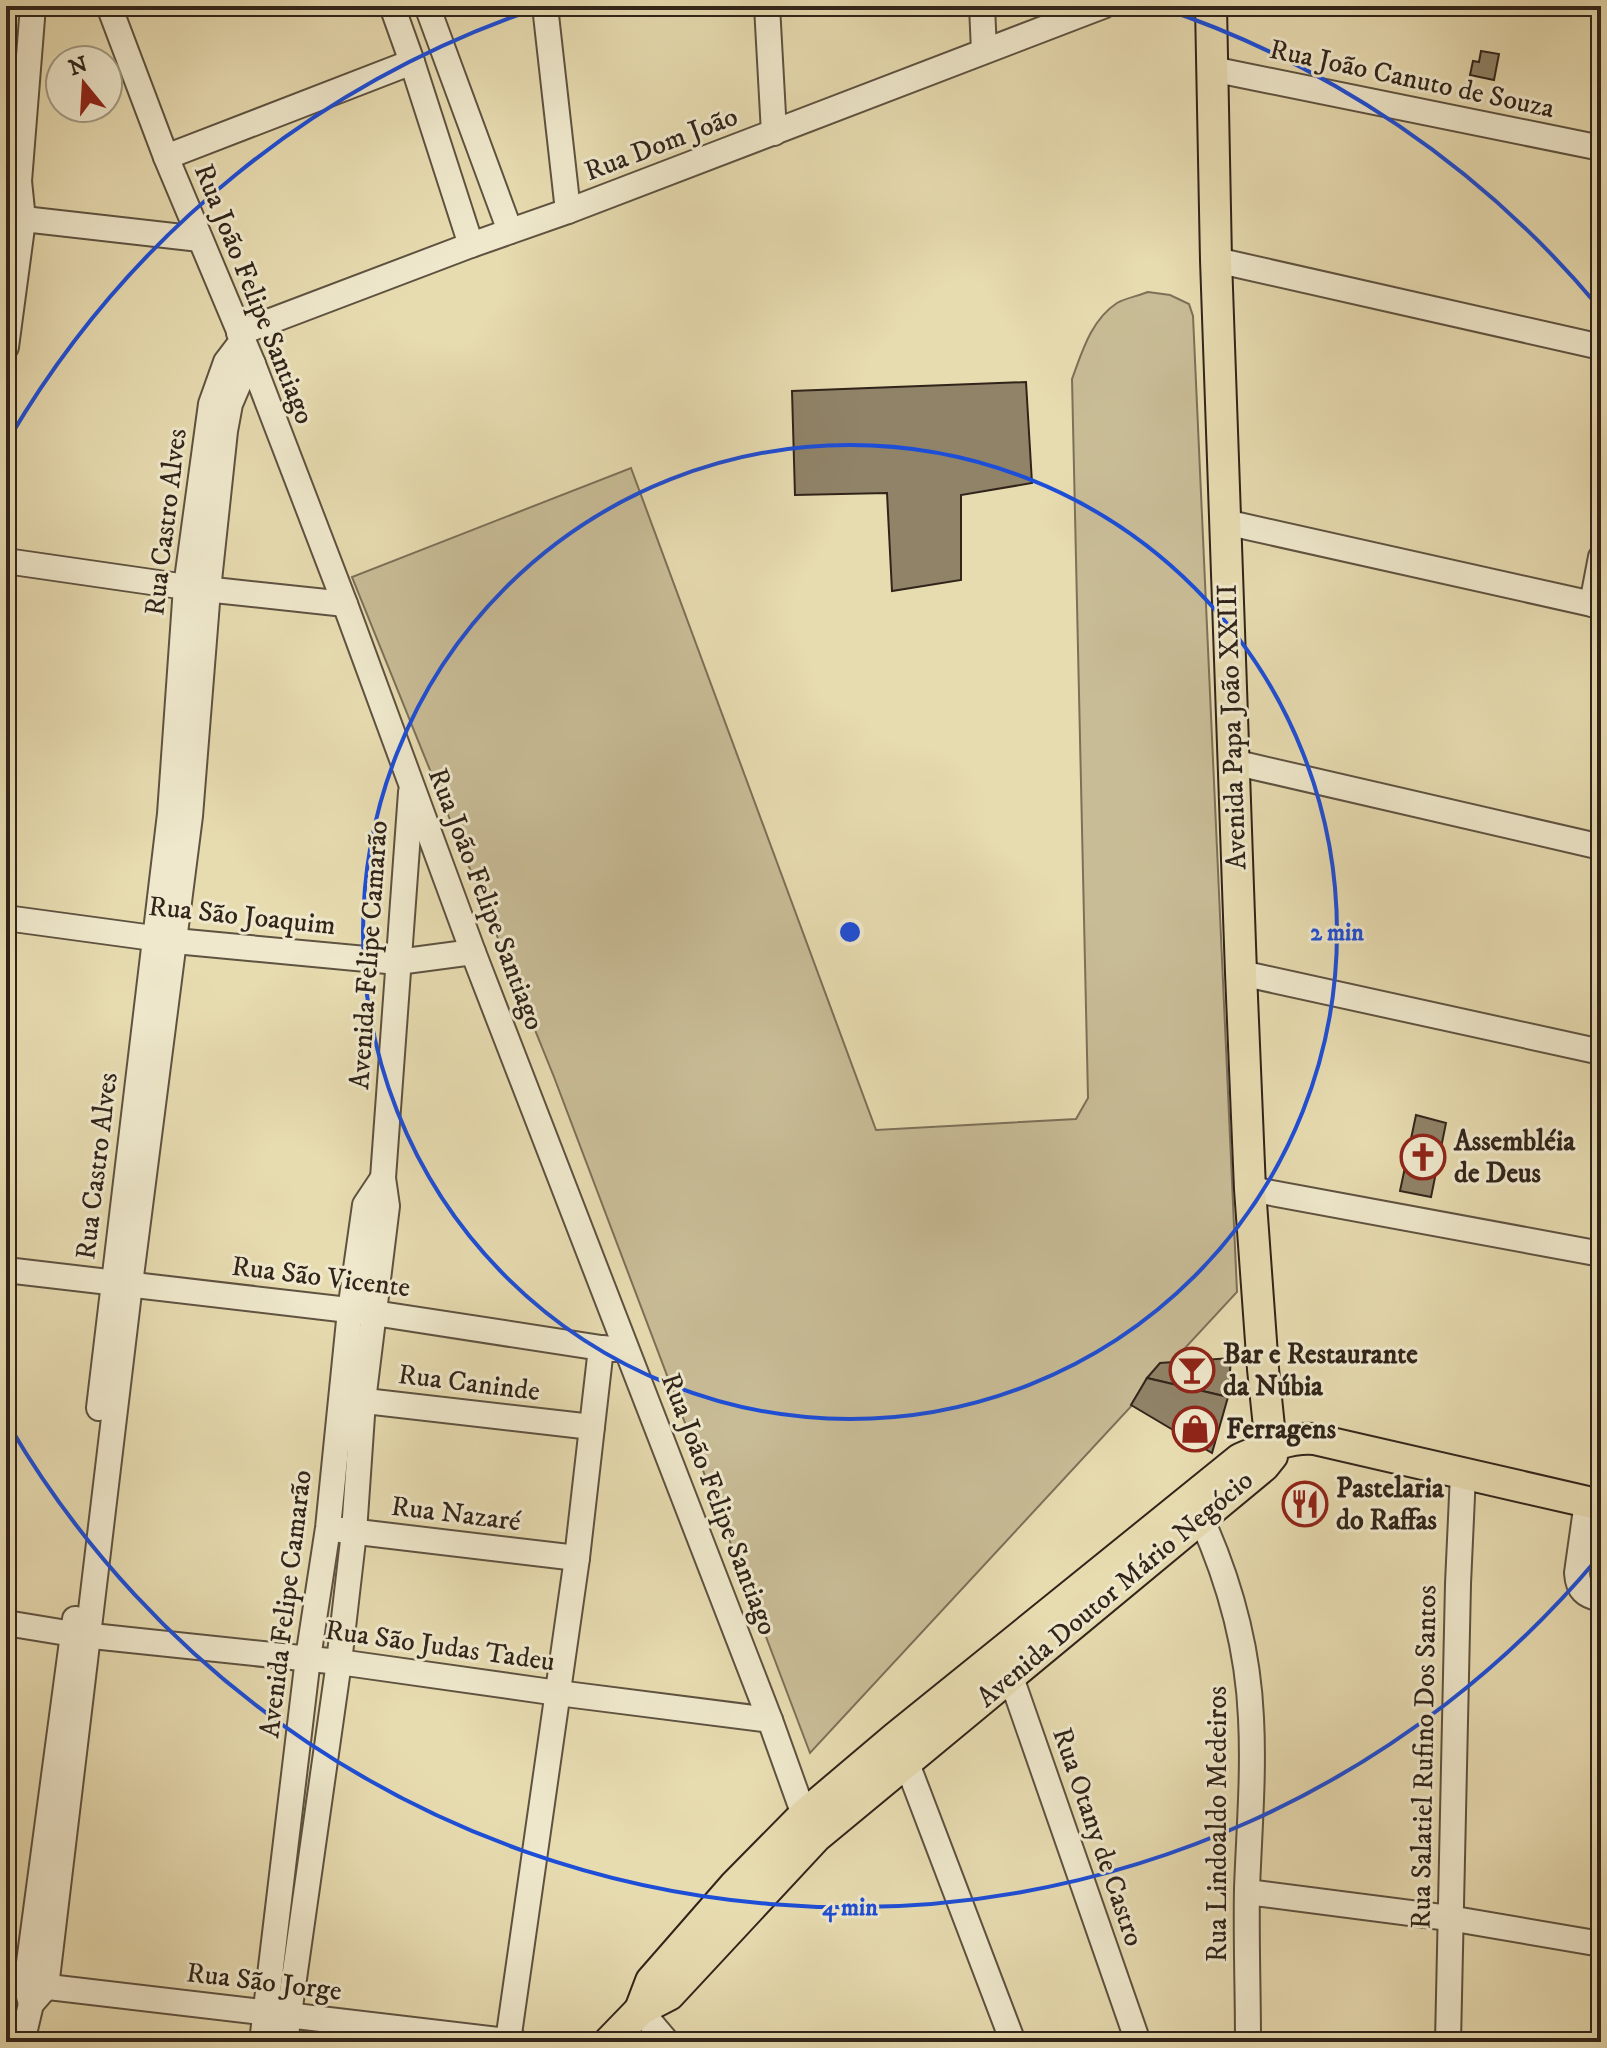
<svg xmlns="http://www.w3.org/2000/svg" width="1607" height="2048" font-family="'IM FELL DW Pica',serif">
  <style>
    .green { fill: #c8bc96; stroke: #7c7058; stroke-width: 2 }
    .building { fill: #908368; stroke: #31241a; stroke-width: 2 }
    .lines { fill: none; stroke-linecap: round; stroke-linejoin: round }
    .minor-casing { stroke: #5e5240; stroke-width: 28 }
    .major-casing { stroke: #31241a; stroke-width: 34 }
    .minor { stroke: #efe8cc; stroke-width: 24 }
    .major { stroke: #e7dbb0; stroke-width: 30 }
    .ring { fill: none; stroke: #1d4ed8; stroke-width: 4 }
    .labels { text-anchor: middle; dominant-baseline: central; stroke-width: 6; stroke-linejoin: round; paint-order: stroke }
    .street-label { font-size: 28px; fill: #31241a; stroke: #efe8cc }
    .poi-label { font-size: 28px; font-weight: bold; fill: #31241a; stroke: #efe8cc; text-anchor: start }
    .centre { fill: #1d4ed8; stroke: #efe8cc; stroke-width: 4 }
    .ring-label { font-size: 24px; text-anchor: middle; font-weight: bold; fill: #1d4ed8; stroke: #efe8cc; stroke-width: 6; stroke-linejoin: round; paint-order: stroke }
  </style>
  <rect width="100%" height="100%" fill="#e7dbb0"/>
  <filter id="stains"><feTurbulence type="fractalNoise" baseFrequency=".0025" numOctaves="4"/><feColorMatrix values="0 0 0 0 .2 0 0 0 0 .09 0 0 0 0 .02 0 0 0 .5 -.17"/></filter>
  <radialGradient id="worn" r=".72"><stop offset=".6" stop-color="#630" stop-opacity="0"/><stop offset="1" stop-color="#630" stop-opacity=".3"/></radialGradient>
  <path class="green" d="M 1148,292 L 1170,295 L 1189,304 L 1193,316 L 1237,1292 L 810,1753 L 554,1077 L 352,577 L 631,468 L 876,1130 L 1076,1119 L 1088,1098 L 1072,379 C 1082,352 1091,320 1117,303 C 1126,298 1138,296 1148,292 Z"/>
  <g class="building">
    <path d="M 1481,51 L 1499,54 L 1494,80 L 1470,75 L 1473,61 L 1479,62 Z"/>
    <path d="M 1026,382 L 1032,483 L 961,495 L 961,580 L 892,591 L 887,493 L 795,495 L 792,391 Z"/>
    <path d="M 1416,1115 L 1446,1123 L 1431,1197 L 1400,1191 Z"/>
    <path d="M 1231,1358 L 1228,1397 L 1147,1378 L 1160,1363 Z"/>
    <path d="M 1147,1378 L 1228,1397 L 1212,1453 L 1131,1405 Z"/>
  </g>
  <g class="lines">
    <g class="minor-casing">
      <g id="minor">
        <path d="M 109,6 L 166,157 L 253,364 L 345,604 L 473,952 L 770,1720 L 804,1815"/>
        <path d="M 392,6 L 412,62 L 471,245"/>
        <path d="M 427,6 L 510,231"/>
        <path d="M 545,6 L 568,211"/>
        <path d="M 767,6 L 774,133"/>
        <path d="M 982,6 L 984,51"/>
        <path d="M 1212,69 L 1601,148"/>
        <path d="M 166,157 L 412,62"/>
        <path d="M 6,217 L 200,239"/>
        <path d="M 1216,260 L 1601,347"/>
        <path d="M 239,333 L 471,245 L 568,211 L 1103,6"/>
        <path d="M 6,347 L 23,220 L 19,181 L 33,6"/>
        <path d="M 1225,522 L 1601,606"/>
        <path d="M 6,561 L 186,587 L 345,604"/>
        <path d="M 1592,604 L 1601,557"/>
        <path d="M 1233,762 L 1601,847"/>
        <path d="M 6,918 L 175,941 L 398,962 L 473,952"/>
        <path d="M 1241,973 L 1601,1052"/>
        <path d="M 1250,1189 L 1601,1254"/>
        <path d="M 6,1270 L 374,1313 L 601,1348 L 614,1349"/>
        <path d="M 348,1399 L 592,1427"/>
        <path d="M 99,1408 L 170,814 L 186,587 L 211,404 L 226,362 L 242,341"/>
        <path d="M 1587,1502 L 1577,1573 C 1578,1590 1585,1596 1601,1599"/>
        <path d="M 1201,1518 C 1230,1582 1248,1648 1251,1718 C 1254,1775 1249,1832 1247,1889 C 1246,1940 1248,1991 1248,2042"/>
        <path d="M 341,1530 L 577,1558"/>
        <path d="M 6,1623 L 73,1634 L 339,1662 L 558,1693 L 770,1720"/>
        <path d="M 1006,1663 L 1138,2042"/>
        <path d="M 906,1761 L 1013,2042"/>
        <path d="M 1247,1892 L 1449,1918 L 1601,1944"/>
        <path d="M 6,1982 L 516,2042"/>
        <path d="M 31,2004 L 26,1985 L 75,1619"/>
        <path d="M 640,2010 L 667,2042"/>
        <path d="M 508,2041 L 577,1558 L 601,1348"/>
        <path d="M 22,2042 L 31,2004 L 46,1987 L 130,1284 L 190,816 L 208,590 L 225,431 L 230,404 L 239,383 L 253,364"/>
        <path d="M 262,2042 L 308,1658 L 328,1528 L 350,1311 L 365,1205 L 383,1178"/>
        <path d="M 285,2042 L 339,1662 L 354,1532 L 363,1401 L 387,1206 L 383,1178 L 411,792"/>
        <path d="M 1448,2042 L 1458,1584 L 1463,1474"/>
      </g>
    </g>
    <g class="major-casing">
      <g id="major">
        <path d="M 640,2010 L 651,1981 L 734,1886 L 804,1815 L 895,1738 L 1240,1459 C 1263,1449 1288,1437 1314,1439 L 1601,1505"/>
        <path d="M 609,2042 L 640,2010 L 669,1995 L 816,1837 L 1264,1466 L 1272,1456 L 1263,1369 L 1250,1189 L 1241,973 L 1216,260 L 1211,6"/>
      </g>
    </g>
    <use href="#minor" class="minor"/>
    <use href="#major" class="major"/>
  </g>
  <g class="ring">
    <circle cx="850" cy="932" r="487"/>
    <path d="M1597 1559A975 975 0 0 1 10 1427M10 437A975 975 0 0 1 541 7M1159 7A975 975 0 0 1 1597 305"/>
  </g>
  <defs>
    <g id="church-ring" transform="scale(2.3)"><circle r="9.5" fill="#efe8cc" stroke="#8f2418" stroke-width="1.5"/><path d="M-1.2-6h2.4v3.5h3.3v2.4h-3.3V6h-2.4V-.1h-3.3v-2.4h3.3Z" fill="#8f2418"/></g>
    <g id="bar-ring" transform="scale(2.3)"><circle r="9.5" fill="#efe8cc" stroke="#8f2418" stroke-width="1.5"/><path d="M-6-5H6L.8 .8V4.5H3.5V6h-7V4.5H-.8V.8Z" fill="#8f2418"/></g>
    <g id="shop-ring" transform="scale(2.3)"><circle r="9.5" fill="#efe8cc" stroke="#8f2418" stroke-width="1.5"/><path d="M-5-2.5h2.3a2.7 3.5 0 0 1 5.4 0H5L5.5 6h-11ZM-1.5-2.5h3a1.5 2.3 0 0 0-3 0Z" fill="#8f2418"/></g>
    <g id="restaurant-ring" transform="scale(2.3)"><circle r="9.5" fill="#efe8cc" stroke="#8f2418" stroke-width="1.5"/><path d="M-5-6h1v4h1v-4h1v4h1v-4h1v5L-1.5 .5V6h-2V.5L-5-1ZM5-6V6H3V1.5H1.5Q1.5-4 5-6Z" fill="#8f2418"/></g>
  </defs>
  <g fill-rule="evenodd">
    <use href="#church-ring" x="1423" y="1157"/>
    <use href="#bar-ring" x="1192" y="1370"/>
    <use href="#shop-ring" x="1195" y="1429"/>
    <use href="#restaurant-ring" x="1305" y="1504"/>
  </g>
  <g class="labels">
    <g class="street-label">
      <text transform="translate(1412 79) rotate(12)">Rua João Canuto de Souza</text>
      <text transform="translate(661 144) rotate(-21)">Rua Dom João</text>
      <text transform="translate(254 294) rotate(68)">Rua João Felipe Santiago</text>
      <text transform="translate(166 522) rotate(-83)">Rua Castro Alves</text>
      <text transform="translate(1232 727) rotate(-92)">Avenida Papa João XXIII</text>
      <text transform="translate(486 899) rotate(69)">Rua João Felipe Santiago</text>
      <text transform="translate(242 916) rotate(6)">Rua São Joaquim</text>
      <text transform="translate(369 955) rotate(-86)">Avenida Felipe Camarão</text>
      <text transform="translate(97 1166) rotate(-83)">Rua Castro Alves</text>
      <text transform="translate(321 1277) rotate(7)">Rua São Vicente</text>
      <text transform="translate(469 1383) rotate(7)">Rua Caninde</text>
      <text transform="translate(719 1504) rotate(69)">Rua João Felipe Santiago</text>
      <text transform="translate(456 1514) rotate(7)">Rua Nazaré</text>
      <text transform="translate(1115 1589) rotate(-40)">Avenida Doutor Mário Negócio</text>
      <text transform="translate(286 1604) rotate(-83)">Avenida Felipe Camarão</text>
      <text transform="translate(440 1646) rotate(8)">Rua São Judas Tadeu</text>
      <text transform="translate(1424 1757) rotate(-89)">Rua Salatiel Rufino Dos Santos</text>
      <text transform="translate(1217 1824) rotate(-90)">Rua Lindoaldo Medeiros</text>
      <text transform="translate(1098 1837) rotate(71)">Rua Otany de Castro</text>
      <text transform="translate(264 1982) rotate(7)">Rua São Jorge</text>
    </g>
    <g class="poi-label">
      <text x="1454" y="1141">Assembléia<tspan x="1454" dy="32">de Deus</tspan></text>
      <text x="1223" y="1354">Bar e Restaurante<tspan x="1223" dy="32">da Núbia</tspan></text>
      <text x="1226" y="1429">Ferragens</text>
      <text x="1336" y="1488">Pastelaria<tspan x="1336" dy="32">do Raffas</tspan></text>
    </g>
  </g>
  <circle cx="850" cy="932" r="12" class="centre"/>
  <g class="ring-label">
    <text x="1337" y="940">2 min</text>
    <text x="850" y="1915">4 min</text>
  </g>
  <rect width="1607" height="2048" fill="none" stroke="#e7dbb0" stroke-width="32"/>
  <rect x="8" y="8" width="1591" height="2032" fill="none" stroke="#31241a" stroke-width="4"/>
  <rect x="16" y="16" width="1575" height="2016" fill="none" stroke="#31241a" stroke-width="2"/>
  <g transform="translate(84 84) rotate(342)"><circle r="38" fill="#efe8cc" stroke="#a39a85" stroke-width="2"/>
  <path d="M0-6L14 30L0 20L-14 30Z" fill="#8f2418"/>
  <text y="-12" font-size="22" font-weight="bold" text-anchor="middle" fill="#31241a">N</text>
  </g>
  <rect width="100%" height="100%" filter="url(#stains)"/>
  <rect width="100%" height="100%" fill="url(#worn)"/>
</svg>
